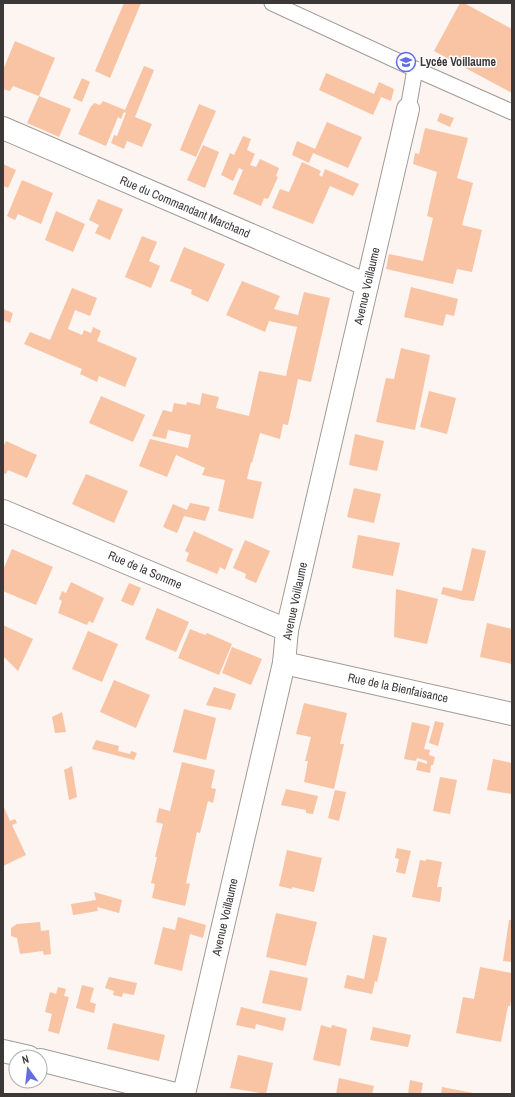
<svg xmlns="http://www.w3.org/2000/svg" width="515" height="1097" font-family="'Archivo Narrow',sans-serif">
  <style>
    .building { fill: #f9c4a4 }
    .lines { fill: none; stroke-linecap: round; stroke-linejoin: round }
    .service-casing { stroke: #a29b97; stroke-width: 17 }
    .minor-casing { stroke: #a29b97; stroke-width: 24 }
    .service { stroke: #fff; stroke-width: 15 }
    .minor { stroke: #fff; stroke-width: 22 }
    .labels { text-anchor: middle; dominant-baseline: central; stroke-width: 3; stroke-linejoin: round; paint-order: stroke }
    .poi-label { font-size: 12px; font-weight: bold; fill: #3b3837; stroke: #fff; text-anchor: start }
    .street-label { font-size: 12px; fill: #3b3837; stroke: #fff }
  </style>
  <rect width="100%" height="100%" fill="#fcf5f1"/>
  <g class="building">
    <path d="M 124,3 L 141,3 L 110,78 L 95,71 Z"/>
    <path d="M 460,3 L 464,3 L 512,29 L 512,93 L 434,51 Z"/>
    <path d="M 15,41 L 55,58 L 39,96 L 13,86 L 10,91 L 3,89 L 3,70 Z"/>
    <path d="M 144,66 L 154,70 L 135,117 L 152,124 L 142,147 L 127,141 L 124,149 L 111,143 L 114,135 L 117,136 L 126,113 L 124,112 L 121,119 L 118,117 L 106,146 L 78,134 L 91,106 L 92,106 L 94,103 L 100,105 L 103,101 L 125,110 Z"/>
    <path d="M 326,73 L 374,94 L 379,82 L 394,89 L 391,101 L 381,97 L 373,115 L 319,90 Z"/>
    <path d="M 82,78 L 90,82 L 82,102 L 73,98 Z"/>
    <path d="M 39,96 L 71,109 L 59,137 L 27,123 Z"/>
    <path d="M 199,104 L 216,111 L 196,157 L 180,150 Z"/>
    <path d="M 440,113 L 454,118 L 450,127 L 437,121 Z"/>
    <path d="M 327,122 L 362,137 L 348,168 L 313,153 L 309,163 L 292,155 L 297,141 L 315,149 Z"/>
    <path d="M 425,128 L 468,138 L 457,178 L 473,183 L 462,225 L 482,230 L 472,272 L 457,269 L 453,284 L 386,269 L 389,254 L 423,261 L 433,218 L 427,216 L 437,172 L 413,164 L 415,153 L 419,154 Z"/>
    <path d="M 243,136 L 251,139 L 247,150 L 255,154 L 250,165 L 256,167 L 260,159 L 279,168 L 276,176 L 278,177 L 268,199 L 264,198 L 261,206 L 233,194 L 243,170 L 239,168 L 233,181 L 221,175 L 230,153 L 234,155 Z"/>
    <path d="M 203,145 L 219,152 L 205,188 L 187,180 Z"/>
    <path d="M 302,162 L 321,171 L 319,175 L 322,177 L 325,169 L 359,184 L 353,196 L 330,186 L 313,224 L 272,208 L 280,189 L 289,192 Z"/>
    <path d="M 3,164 L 16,170 L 8,188 L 3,186 Z"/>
    <path d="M 22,180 L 53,193 L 41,224 L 18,214 L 15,220 L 7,216 Z"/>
    <path d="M 98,199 L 123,209 L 110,240 L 95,233 L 99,225 L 89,220 Z"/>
    <path d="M 56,211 L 85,224 L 73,252 L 45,240 Z"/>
    <path d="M 142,236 L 157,242 L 149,261 L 160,266 L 151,288 L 125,277 Z"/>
    <path d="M 184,247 L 225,264 L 208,302 L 191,294 L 192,290 L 170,281 Z"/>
    <path d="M 242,281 L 280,296 L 274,309 L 298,315 L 304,292 L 330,298 L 311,382 L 298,379 L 288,425 L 283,424 L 280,439 L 260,433 L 252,463 L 251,462 L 247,479 L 262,482 L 253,519 L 218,511 L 225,480 L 202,475 L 205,468 L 176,455 L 167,477 L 139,466 L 150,439 L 188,448 L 191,435 L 168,430 L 166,439 L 152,436 L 163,410 L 172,412 L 174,403 L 186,405 L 187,402 L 200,405 L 202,393 L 219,397 L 216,408 L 249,416 L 259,371 L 286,376 L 297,327 L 269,321 L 265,332 L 226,315 Z"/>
    <path d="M 411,287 L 458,299 L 454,316 L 446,314 L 443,326 L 404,317 Z"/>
    <path d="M 72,288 L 97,298 L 90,316 L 75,310 L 68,329 L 82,335 L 84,330 L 91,333 L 93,327 L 101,331 L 97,341 L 137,358 L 125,387 L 99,376 L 97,382 L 80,374 L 82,369 L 24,344 L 30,332 L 50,340 Z"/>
    <path d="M 3,309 L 13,313 L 10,323 L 3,320 Z"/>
    <path d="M 401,348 L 430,355 L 415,430 L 376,422 L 386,378 L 394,379 Z"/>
    <path d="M 429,391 L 456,398 L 447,434 L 420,427 Z"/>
    <path d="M 101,396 L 145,415 L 133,442 L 89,423 Z"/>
    <path d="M 355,434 L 384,441 L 377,471 L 349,465 Z"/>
    <path d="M 6,441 L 37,455 L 27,478 L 8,470 L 6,474 L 3,473 L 3,447 Z"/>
    <path d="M 86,474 L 128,491 L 114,523 L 72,504 Z"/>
    <path d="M 354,488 L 381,494 L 374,523 L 347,517 Z"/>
    <path d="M 190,503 L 210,507 L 205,521 L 184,516 L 177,533 L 163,527 L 173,504 L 187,510 Z"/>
    <path d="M 194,531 L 233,549 L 225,570 L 220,567 L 217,574 L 186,561 L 189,553 L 185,551 Z"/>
    <path d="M 358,535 L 400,543 L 393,576 L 352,568 Z"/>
    <path d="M 245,540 L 270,551 L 256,583 L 245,578 L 246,574 L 233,568 Z"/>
    <path d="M 472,548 L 486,551 L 474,601 L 463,600 L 441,594 L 443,587 L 462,591 Z"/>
    <path d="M 12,549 L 53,567 L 36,605 L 3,591 L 3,570 Z"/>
    <path d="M 71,582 L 104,598 L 93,623 L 89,621 L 87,625 L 58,613 L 62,601 L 59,599 L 62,591 L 66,593 Z"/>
    <path d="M 129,583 L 141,588 L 133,606 L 121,601 Z"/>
    <path d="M 396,589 L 438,599 L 427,644 L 394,637 Z"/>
    <path d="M 157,608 L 189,622 L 176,652 L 145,639 Z"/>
    <path d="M 487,623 L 512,629 L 512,664 L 480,657 Z"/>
    <path d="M 3,625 L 33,639 L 18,671 L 3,656 Z"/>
    <path d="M 190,629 L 205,635 L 207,633 L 232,644 L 219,675 L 178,658 Z"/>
    <path d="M 88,631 L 118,644 L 102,682 L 72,669 Z"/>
    <path d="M 232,647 L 262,659 L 251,685 L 222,673 Z"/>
    <path d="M 114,680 L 150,695 L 136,728 L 100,712 Z"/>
    <path d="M 214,687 L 236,694 L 231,710 L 206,705 Z"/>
    <path d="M 304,703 L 347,713 L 340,744 L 344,744 L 334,789 L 304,782 L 308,761 L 305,761 L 311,737 L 296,734 Z"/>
    <path d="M 184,709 L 216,718 L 206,760 L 173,752 Z"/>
    <path d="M 62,712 L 66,732 L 55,733 L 52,717 Z"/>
    <path d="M 435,721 L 444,723 L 438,746 L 429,743 Z"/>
    <path d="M 412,722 L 430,726 L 424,749 L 430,750 L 429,755 L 435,757 L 433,765 L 431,765 L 430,773 L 416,770 L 418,761 L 427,764 L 427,761 L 417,758 L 416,761 L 404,759 Z"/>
    <path d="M 96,740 L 119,746 L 118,751 L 130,754 L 131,751 L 137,753 L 134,760 L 92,749 Z"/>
    <path d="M 493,759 L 512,763 L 512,794 L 487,790 Z"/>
    <path d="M 182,762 L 215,770 L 211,788 L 216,789 L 213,803 L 208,801 L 200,833 L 197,832 L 186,883 L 190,884 L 185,906 L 152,898 L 155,884 L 151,883 L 157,857 L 155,857 L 163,824 L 156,822 L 159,808 L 170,811 Z"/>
    <path d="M 72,766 L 77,797 L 69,800 L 64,770 Z"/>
    <path d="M 440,777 L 457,780 L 450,814 L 433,811 Z"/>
    <path d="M 286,789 L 318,796 L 313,814 L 306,813 L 306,810 L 281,805 Z"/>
    <path d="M 335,790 L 346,792 L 339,821 L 328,818 Z"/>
    <path d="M 3,805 L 10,821 L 15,819 L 17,823 L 12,825 L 26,855 L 3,866 Z"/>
    <path d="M 397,848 L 411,851 L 405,874 L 396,872 L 399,859 L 395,858 Z"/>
    <path d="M 287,850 L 322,858 L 314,892 L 292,887 L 292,889 L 279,886 Z"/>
    <path d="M 426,859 L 442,862 L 437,887 L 442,887 L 440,902 L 412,897 L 420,860 L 426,861 Z"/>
    <path d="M 94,892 L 122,900 L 119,913 L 97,907 L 98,911 L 73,915 L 71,904 L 96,900 Z"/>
    <path d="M 276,913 L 317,922 L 306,966 L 266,957 Z"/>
    <path d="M 178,917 L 206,925 L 203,938 L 190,934 L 182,971 L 154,964 L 163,927 L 175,930 Z"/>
    <path d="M 509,920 L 512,920 L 512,962 L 503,961 Z"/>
    <path d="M 40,922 L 41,931 L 49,930 L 51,954 L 44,955 L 43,951 L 20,954 L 17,938 L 11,936 L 11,928 L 17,924 Z"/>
    <path d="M 373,935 L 387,938 L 377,982 L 375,981 L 372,994 L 344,988 L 347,975 L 364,979 Z"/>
    <path d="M 480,967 L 512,973 L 512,996 L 510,1006 L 508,1006 L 501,1042 L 456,1033 L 463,997 L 474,999 Z"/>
    <path d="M 270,970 L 308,978 L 301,1011 L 262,1003 Z"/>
    <path d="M 109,977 L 137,983 L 134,995 L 123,993 L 122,997 L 113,995 L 114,991 L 105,988 Z"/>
    <path d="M 82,985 L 94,988 L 90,1002 L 96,1004 L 94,1013 L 76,1008 Z"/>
    <path d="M 58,987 L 66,989 L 64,996 L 69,997 L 59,1034 L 48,1031 L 52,1014 L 45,1012 L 50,992 L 56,994 Z"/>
    <path d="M 241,1007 L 286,1018 L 283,1031 L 256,1024 L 255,1029 L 236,1025 Z"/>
    <path d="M 113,1023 L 165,1035 L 159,1061 L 107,1049 Z"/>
    <path d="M 321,1025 L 331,1028 L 332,1025 L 347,1029 L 340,1066 L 313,1060 Z"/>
    <path d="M 373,1027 L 411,1035 L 408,1047 L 370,1040 Z"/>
    <path d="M 238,1055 L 273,1063 L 266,1094 L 230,1088 Z"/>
    <path d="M 339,1078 L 374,1086 L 372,1094 L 336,1094 Z"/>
    <path d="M 410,1080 L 423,1083 L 421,1094 L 408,1094 Z"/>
    <path d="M 442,1087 L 473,1093 L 473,1094 L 441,1094 Z"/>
  </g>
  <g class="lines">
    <g class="service-casing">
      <g id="service">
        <path d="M 272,3 L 415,69 L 512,112"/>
        <path d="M 408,109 L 415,69"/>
      </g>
    </g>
    <g class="minor-casing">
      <g id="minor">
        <path d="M 3,128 L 367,285"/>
        <path d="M 3,511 L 287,630"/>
        <path d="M 284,663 L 512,714"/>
        <path d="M 3,1051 L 29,1057"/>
        <path d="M 40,1060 L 175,1094"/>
        <path d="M 184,1094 L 284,663 L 287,630 L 408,109"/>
      </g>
    </g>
    <use href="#service" class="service"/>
    <use href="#minor" class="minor"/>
  </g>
  <defs>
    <g id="school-ring" transform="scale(1)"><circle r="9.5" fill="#fff" stroke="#626de5" stroke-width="1.5"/><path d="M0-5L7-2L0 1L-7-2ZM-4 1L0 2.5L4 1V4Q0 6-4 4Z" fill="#626de5"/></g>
  </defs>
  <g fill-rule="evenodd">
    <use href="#school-ring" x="406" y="62"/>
  </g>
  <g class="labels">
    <g class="poi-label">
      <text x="420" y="62">Lycée Voillaume</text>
    </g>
    <g class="street-label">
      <text transform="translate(185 207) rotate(23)">Rue du Commandant Marchand</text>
      <text transform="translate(367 286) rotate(-77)">Avenue Voillaume</text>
      <text transform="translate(145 570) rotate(23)">Rue de la Somme</text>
      <text transform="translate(295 601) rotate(-78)">Avenue Voillaume</text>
      <text transform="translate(398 688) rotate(12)">Rue de la Bienfaisance</text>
      <text transform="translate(225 917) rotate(-77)">Avenue Voillaume</text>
    </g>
  </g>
  <rect width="515" height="1097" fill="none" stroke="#3b3837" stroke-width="8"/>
  <g transform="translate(28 1069) rotate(345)"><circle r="19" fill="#ffffff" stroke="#b1afaf"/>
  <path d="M0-3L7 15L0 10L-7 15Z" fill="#626de5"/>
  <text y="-6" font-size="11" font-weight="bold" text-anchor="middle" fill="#3b3837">N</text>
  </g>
</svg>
